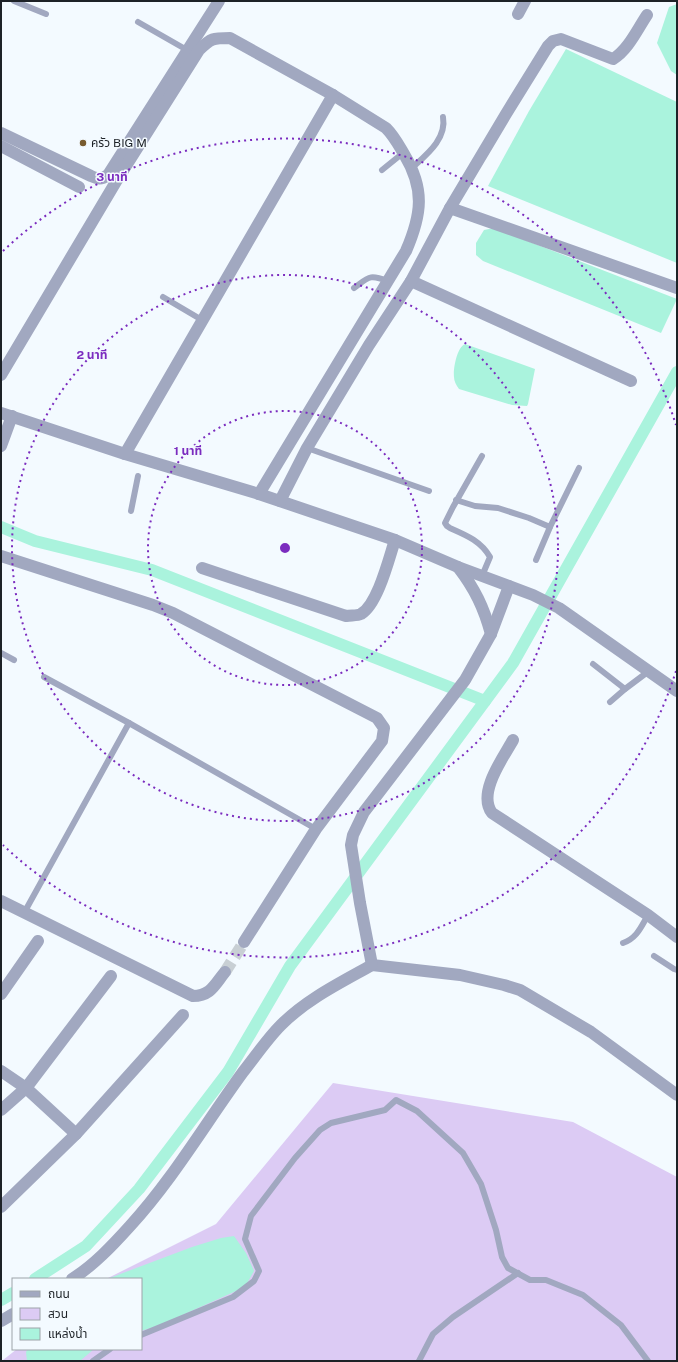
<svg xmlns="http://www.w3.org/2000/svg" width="678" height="1362" font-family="'Public Sans','Noto Sans Thai',sans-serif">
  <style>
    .green { fill: #dccbf4 }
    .water { fill: #aaf3dd }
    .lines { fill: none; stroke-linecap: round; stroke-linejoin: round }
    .canal { stroke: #aaf3dd; stroke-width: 12 }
    .street-tunnel { stroke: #c8cfd4; stroke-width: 12; stroke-dasharray: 12 6; stroke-linecap: butt }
    .lane { stroke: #a1a8c0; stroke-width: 6 }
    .street { stroke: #a1a8c0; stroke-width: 12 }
    .ring { fill: none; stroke: #7b2cbf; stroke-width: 2; stroke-dasharray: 2 4 }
    .poi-dot { fill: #785b2f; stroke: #f3faff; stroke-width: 1.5 }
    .labels { text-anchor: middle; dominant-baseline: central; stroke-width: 3; stroke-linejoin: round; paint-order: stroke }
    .poi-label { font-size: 12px; fill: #1d2227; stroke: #f3faff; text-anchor: start }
    .centre { fill: #7b2cbf; stroke: #f3faff; stroke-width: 2 }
    .ring-label { font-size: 12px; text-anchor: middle; font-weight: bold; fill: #7b2cbf; stroke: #f3faff; stroke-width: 3; stroke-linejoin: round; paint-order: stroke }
  </style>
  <rect width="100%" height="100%" fill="#f3faff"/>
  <path class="green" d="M 333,1083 L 573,1122 L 677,1177 L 677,1361 L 3,1360 L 17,1349 L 141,1349 L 141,1279 L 106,1279 L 216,1224 Z"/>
  <g class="water">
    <path d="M 677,4 L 677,75 L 671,71 L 657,43 L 669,7 Z"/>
    <path d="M 566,49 L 677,102 L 677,263 L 488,186 L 529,111 Z"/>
    <path d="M 494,228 L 677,299 L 661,333 L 483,261 L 476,255 L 476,243 L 484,230 Z"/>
    <path d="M 465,344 L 535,369 L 528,404 L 527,406 L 512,405 L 459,389 C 456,385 454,381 454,377 C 453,369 457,347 465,344 Z"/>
    <path d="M 234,1236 L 246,1253 L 254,1271 L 245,1287 L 160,1325 L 141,1331 L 141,1279 L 107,1279 L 192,1247 L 221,1238 Z"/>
    <path d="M 28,1349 L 94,1349 L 80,1361 L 27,1361 L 26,1352 Z"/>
  </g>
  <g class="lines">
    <g class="canal">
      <path d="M 1,527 L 35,541 L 152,570 L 485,701"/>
      <path d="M 35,1279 L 86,1246 L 139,1189 L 228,1072 L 290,966 L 513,663 L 677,372"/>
      <path d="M 1,1300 L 13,1293"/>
    </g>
    <path class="street-tunnel" d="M 225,972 L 244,942"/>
    <g class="lane">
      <path d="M 14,1 L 46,14"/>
      <path d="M 138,22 L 187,50"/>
      <path d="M 412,168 C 426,155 447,139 443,117"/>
      <path d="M 382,170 L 403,153"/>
      <path d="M 354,288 C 369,277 369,274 388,281"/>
      <path d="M 163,297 L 202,320"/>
      <path d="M 307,448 L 429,491"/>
      <path d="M 456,500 L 475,506 L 498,508 L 529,518 L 550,527 L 579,468"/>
      <path d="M 131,511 L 138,476"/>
      <path d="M 536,560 L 550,527"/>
      <path d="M 482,576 L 490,557 C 481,541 466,535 450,528 L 447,526 L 445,523 L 453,507 L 482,456"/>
      <path d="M 1,653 L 14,660"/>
      <path d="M 593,664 L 625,689"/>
      <path d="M 44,677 L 129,723 L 316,829"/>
      <path d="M 610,702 L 625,689 L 649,671"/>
      <path d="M 24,913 L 129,723"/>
      <path d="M 623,943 C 637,938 641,927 648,915"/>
      <path d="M 654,956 L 674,969 L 677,970"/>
      <path d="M 141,1335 L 233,1297 L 254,1281 L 259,1271 L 245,1239 L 251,1216 L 295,1158 L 320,1130 L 331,1123 L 385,1110 L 396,1100 L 417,1111 L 463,1153 L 481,1184 L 496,1230 L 502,1257 L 508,1268 L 530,1280 L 546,1280 L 583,1295 L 621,1325 L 648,1361"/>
      <path d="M 93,1361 L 110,1349"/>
      <path d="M 419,1361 L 433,1334 L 453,1317 L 518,1273"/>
    </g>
    <g class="street">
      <path d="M 518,14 L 525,1"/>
      <path d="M 1,133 L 91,176 C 98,179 101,180 108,175 L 219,1"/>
      <path d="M 1,146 L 79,187"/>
      <path d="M 450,208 L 677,288"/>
      <path d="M 411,281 L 631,381"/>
      <path d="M 1,375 L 117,180 L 199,50 C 211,38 213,38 230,38 L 333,95 L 386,128 C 394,136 398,144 404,154 C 425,189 422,214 406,251 L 259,494"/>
      <path d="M 1,413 L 125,454 L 259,494 L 395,540 L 458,567 L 533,595 L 559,608 L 677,691"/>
      <path d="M 1,446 L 12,416"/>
      <path d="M 125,454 L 333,95"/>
      <path d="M 280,501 L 307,448 L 369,345 L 411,281 L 450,208 L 506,114 L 548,46 L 553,41 L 561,39 L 613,59 C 628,50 637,30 647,15"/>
      <path d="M 1,556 L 153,605 L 173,613 L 377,718 L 384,728 L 382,741 L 316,829 L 244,942"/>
      <path d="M 458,567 C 475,589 484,608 491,634"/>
      <path d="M 202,568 L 346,616 C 351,615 357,616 361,614 C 378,604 389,558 395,540"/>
      <path d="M 509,586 L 491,634 L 465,680 L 364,812 L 353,835 L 351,845 L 360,903 L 372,965 L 460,975 L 504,985 L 520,990 L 591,1032 L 677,1095"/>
      <path d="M 513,740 C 503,758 477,793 492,813 L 648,915 L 677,937"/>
      <path d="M 1,901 L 193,996 C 211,996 215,984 225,972"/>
      <path d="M 1,994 L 38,941"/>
      <path d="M 1,1071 L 26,1088 L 76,1134"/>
      <path d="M 1,1110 L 26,1088 L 111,976"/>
      <path d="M 1,1207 L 76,1134 L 183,1015"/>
      <path d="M 72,1279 C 94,1265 112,1246 130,1226 C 173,1179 205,1124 243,1072 C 255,1057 267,1039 281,1025 C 307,999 340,983 372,965"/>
      <path d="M 1,1321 L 13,1314"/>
    </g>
  </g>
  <g class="ring">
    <circle cx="285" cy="548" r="137"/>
    <circle cx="285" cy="548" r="273"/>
    <path d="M676 671A410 410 0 0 1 3 845M3 251A410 410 0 0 1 676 425"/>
  </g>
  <circle class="poi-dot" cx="83" cy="143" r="4"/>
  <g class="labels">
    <g class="poi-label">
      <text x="91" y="143">ครัว BIG M</text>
    </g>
  </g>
  <circle cx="285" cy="548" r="6" class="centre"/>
  <g class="ring-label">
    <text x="112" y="181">3 นาที</text>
    <text x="92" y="359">2 นาที</text>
    <text x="188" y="455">1 นาที</text>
  </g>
  <rect width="678" height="1362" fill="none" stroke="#1d2227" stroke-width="4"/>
  <rect x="12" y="1278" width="130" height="72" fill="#f3faff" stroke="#9da4a9"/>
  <rect x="20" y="1291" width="20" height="6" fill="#a1a8c0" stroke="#9da4a9"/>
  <text x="48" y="1298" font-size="12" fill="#1d2227">ถนน</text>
  <rect x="20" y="1308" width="20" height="12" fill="#dccbf4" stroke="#9da4a9"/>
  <text x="48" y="1318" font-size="12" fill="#1d2227">สวน</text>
  <rect x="20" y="1328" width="20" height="12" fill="#aaf3dd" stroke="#9da4a9"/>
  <text x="48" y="1338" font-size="12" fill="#1d2227">แหล่งน้ำ</text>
</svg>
